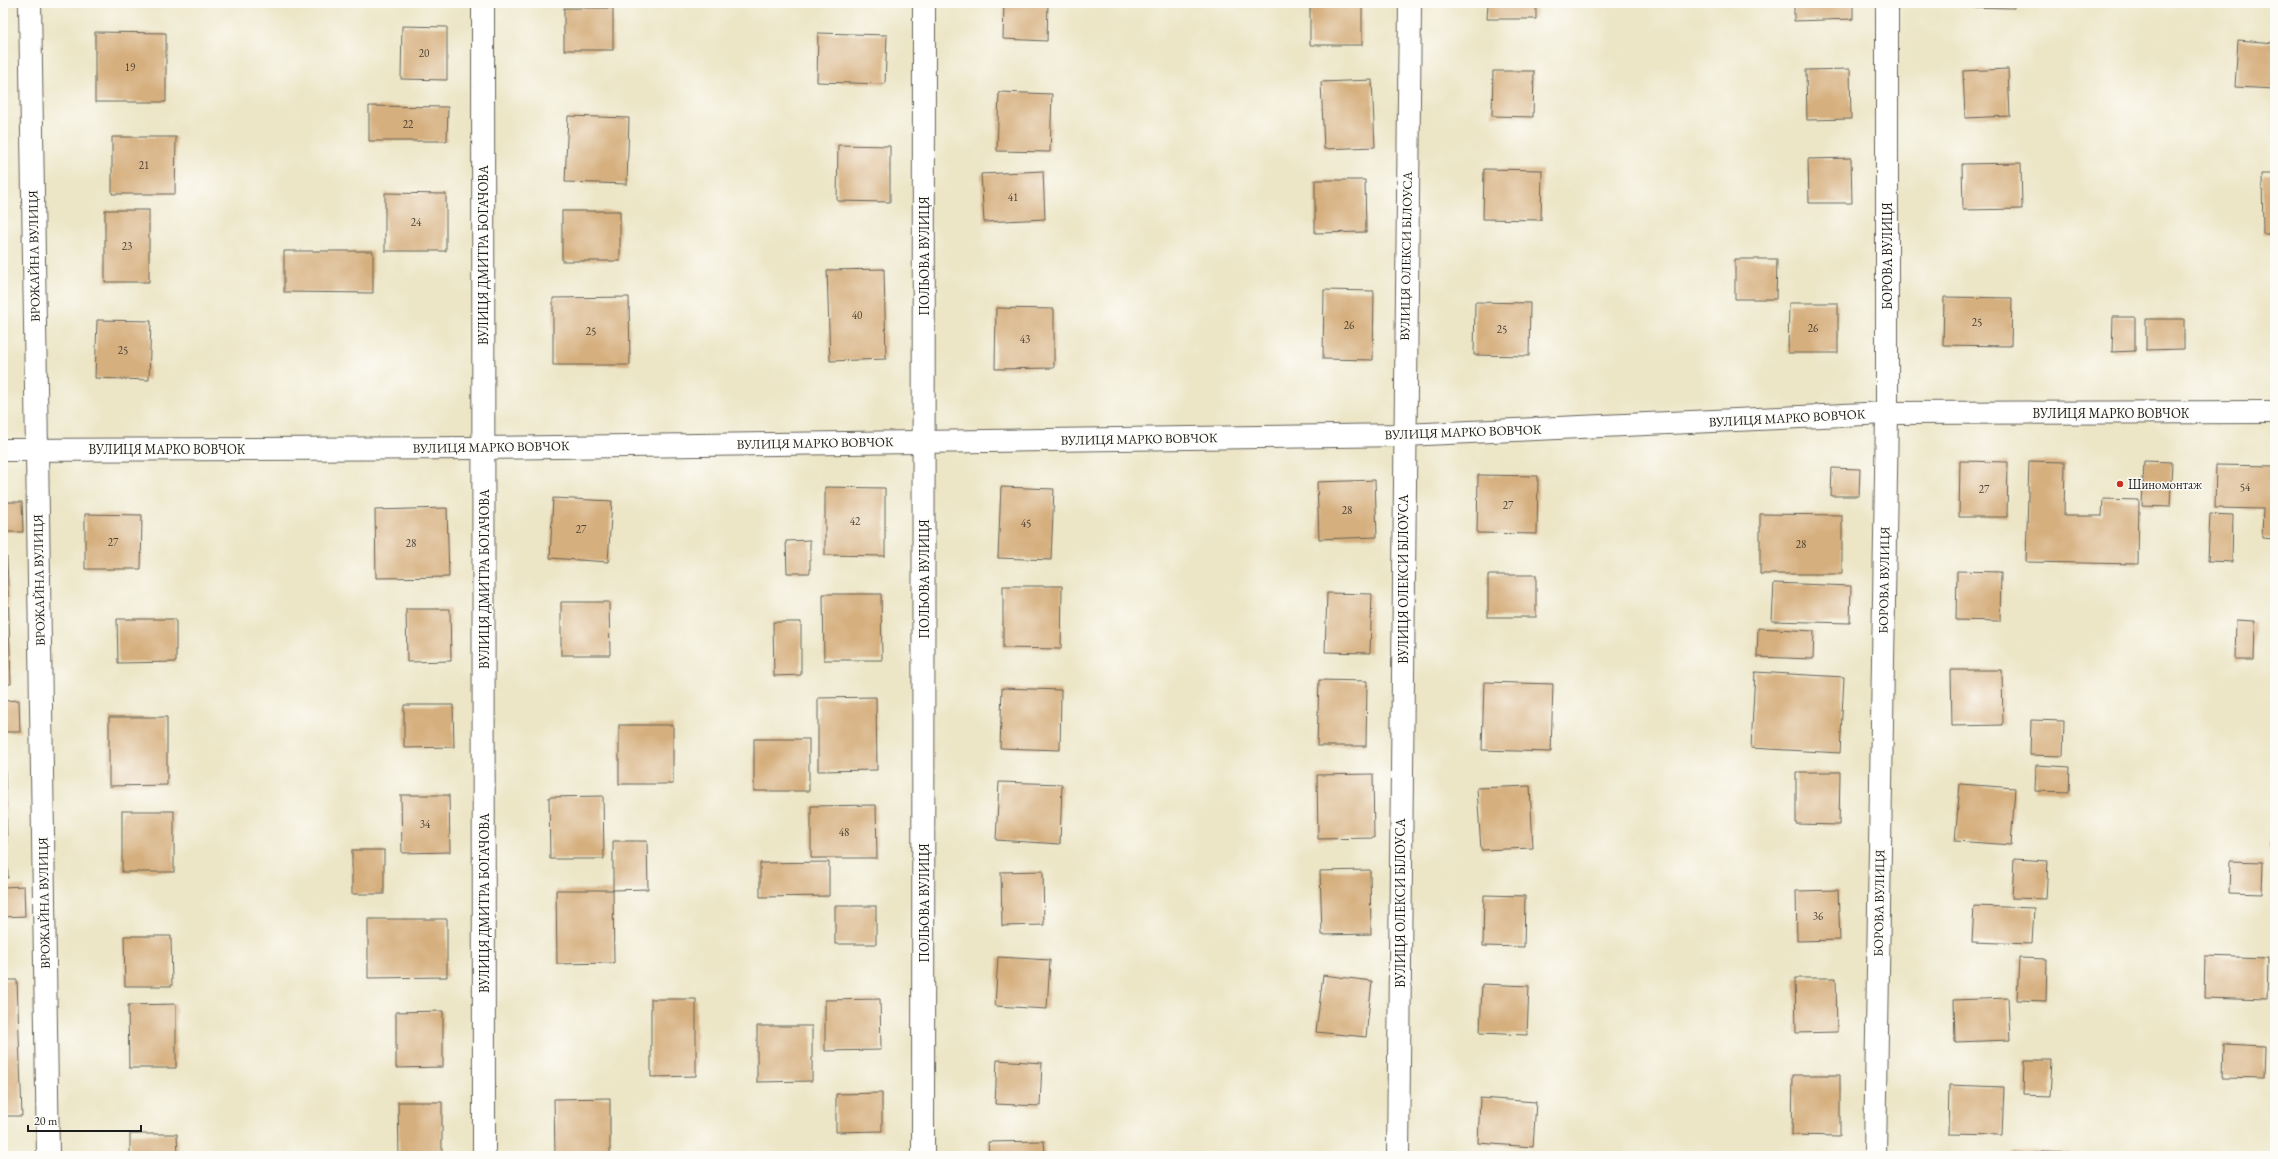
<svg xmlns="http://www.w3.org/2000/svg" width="2278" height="1159" font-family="'EB Garamond',serif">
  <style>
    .building { fill: #d6af7e }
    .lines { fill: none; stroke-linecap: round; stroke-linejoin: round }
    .minor-casing { stroke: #656258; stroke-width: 24 }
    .tertiary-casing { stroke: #656258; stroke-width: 24 }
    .minor { stroke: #fff; stroke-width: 22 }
    .tertiary { stroke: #fff; stroke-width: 22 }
    .poi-dot { fill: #c8321e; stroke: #fdfcf7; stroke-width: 1.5 }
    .labels { text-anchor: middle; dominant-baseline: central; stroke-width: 3; stroke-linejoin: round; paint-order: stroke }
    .number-label { font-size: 11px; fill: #4a4134 }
    .street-label { font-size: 13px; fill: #1c1c1c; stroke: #fdfcf7 }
    .poi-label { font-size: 13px; fill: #1c1c1c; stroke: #fdfcf7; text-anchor: start }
  </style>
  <rect width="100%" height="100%" fill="#fdfcf7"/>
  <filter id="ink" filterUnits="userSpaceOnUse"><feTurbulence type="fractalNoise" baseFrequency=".025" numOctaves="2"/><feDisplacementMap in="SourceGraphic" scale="8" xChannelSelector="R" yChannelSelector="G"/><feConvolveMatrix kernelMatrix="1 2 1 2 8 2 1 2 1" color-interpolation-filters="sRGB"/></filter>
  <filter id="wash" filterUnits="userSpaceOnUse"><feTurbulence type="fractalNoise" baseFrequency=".012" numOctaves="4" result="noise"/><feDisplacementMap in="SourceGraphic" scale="16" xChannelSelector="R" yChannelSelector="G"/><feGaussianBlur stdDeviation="0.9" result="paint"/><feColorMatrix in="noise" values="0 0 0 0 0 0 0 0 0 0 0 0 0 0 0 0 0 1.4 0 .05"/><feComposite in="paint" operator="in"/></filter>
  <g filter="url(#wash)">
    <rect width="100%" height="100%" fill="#ece5c6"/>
    <g id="blocks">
      <g class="building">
        <path d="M 1004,3 L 1048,3 L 1047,41 L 1003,39 Z"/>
        <rect x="1310" y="3" width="52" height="42"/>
        <path d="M 1488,3 L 1536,3 L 1536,19 L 1487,19 Z"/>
        <path d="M 1794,3 L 1853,3 L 1853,19 L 1794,21 Z"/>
        <path d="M 1960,3 L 2014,3 L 2014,8 L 1960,7 Z"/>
        <rect x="564" y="8" width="49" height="42"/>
        <path d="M 402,26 L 447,27 L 447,80 L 401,79 Z"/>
        <path d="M 95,32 L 166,33 L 166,102 L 95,102 Z"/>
        <path d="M 818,33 L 887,35 L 885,84 L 817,82 Z"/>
        <path d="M 2238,40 L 2275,43 L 2275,89 L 2235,87 Z"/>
        <path d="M 1850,69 L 1851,119 L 1807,120 L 1806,70 Z"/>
        <path d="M 2008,69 L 2010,116 L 1965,118 L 1963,71 Z"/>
        <path d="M 1493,71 L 1534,71 L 1533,117 L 1492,116 Z"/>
        <path d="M 1372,80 L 1375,147 L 1324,149 L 1321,82 Z"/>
        <path d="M 999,92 L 1052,94 L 1050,152 L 997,151 Z"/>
        <path d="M 369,106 L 448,107 L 447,141 L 369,141 Z"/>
        <path d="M 568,116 L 629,118 L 627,184 L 565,182 Z"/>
        <path d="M 112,137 L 176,137 L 175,194 L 112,194 Z"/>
        <path d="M 838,145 L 890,146 L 890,202 L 837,201 Z"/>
        <path d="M 1851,158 L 1852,203 L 1809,203 L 1808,159 Z"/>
        <path d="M 2021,163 L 2022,209 L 1963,210 L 1962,164 Z"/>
        <path d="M 1484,169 L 1542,170 L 1541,220 L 1483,219 Z"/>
        <path d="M 1043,171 L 1045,219 L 984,222 L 981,174 Z"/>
        <path d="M 2262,174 L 2275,174 L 2275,234 L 2263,234 Z"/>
        <path d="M 1315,180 L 1365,180 L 1366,232 L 1315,233 Z"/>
        <path d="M 385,193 L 446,194 L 446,251 L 385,251 Z"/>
        <rect x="105" y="210" width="44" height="72"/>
        <rect x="562" y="211" width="58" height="50"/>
        <path d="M 284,251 L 373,251 L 373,293 L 284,292 Z"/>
        <path d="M 1735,259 L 1777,259 L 1776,299 L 1735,299 Z"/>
        <path d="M 884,269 L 886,359 L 830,361 L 827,270 Z"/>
        <path d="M 1324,290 L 1374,291 L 1373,360 L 1323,359 Z"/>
        <path d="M 629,297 L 630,365 L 553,365 L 553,298 Z"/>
        <path d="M 1944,297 L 2012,298 L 2011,346 L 1943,345 Z"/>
        <path d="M 1475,302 L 1530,303 L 1529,356 L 1474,355 Z"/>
        <path d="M 1789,303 L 1838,303 L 1838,353 L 1788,353 Z"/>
        <path d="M 996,308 L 1054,309 L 1054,368 L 995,369 Z"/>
        <path d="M 2113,317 L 2135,317 L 2135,351 L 2112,352 Z"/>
        <path d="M 2146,319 L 2184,319 L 2184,349 L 2146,350 Z"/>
        <path d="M 97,320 L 151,321 L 149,380 L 95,378 Z"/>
        <path d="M 1960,461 L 2008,462 L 2007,517 L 1959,517 Z"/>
        <path d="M 2029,461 L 2065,462 L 2064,516 L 2102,516 L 2103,499 L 2139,500 L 2138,564 L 2026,562 Z"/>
        <path d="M 2144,461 L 2172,462 L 2170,507 L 2142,506 Z"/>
        <path d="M 2216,465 L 2275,466 L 2275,539 L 2262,538 L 2263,509 L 2215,508 Z"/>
        <path d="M 1832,468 L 1860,469 L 1859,496 L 1831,496 Z"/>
        <path d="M 1478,475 L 1538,476 L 1537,534 L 1477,533 Z"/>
        <path d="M 1375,480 L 1377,537 L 1319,539 L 1317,482 Z"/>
        <path d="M 825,487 L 885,488 L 885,556 L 825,555 Z"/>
        <path d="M 1001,487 L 1054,489 L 1051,560 L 998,558 Z"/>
        <path d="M 553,498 L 612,501 L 608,562 L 550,558 Z"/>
        <path d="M 3,502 L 22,502 L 23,532 L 3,532 Z"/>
        <path d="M 447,508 L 449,577 L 376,578 L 375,510 Z"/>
        <path d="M 85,514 L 142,515 L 141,569 L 85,569 Z"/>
        <path d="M 1760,514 L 1842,515 L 1842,574 L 1760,574 Z"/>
        <path d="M 2210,514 L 2233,515 L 2232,562 L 2208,561 Z"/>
        <path d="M 810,540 L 810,573 L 787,573 L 786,541 Z"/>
        <path d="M 3,557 L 7,557 L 11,684 L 3,684 Z"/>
        <path d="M 1957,571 L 2001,572 L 2000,621 L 1956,620 Z"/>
        <rect x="1488" y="575" width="48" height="42"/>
        <path d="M 1774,583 L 1851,586 L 1850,623 L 1772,621 Z"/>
        <path d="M 1003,586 L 1062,586 L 1061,649 L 1003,648 Z"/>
        <path d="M 1327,593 L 1372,594 L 1370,653 L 1325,652 Z"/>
        <path d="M 823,594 L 881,594 L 882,660 L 824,660 Z"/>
        <path d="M 561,602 L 609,602 L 610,655 L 561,655 Z"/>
        <path d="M 406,609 L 450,609 L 451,661 L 407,662 Z"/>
        <path d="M 117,619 L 176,619 L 176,662 L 118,663 Z"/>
        <path d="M 2236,620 L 2255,621 L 2254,660 L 2235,660 Z"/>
        <path d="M 773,622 L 801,622 L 801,675 L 774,676 Z"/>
        <path d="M 1758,628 L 1814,631 L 1813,659 L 1757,657 Z"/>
        <path d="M 1951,670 L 2002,670 L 2003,725 L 1952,726 Z"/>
        <path d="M 1755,672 L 1844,677 L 1840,753 L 1751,748 Z"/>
        <path d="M 1319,680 L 1367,681 L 1366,746 L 1317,746 Z"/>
        <path d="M 1484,682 L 1553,684 L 1551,752 L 1482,750 Z"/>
        <path d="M 1002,688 L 1061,690 L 1060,750 L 1000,748 Z"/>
        <path d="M 876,697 L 877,770 L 818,771 L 818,698 Z"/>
        <path d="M 19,700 L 20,732 L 3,732 L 3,701 Z"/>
        <path d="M 404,705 L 453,705 L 454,747 L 404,748 Z"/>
        <path d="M 109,717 L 167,717 L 167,785 L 109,786 Z"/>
        <path d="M 2031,720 L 2064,721 L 2063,756 L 2030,755 Z"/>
        <rect x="619" y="725" width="54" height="59"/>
        <rect x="754" y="739" width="55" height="52"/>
        <path d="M 2036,765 L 2070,767 L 2069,792 L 2035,791 Z"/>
        <path d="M 3,769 L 5,769 L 8,878 L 3,878 Z"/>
        <path d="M 1796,772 L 1840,772 L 1839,825 L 1796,824 Z"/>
        <path d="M 1373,774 L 1374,838 L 1318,839 L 1317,775 Z"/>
        <path d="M 999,782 L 1062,784 L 1060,844 L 996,840 Z"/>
        <path d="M 1960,784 L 2015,788 L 2011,845 L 1955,841 Z"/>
        <path d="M 1530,786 L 1533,848 L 1481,850 L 1477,788 Z"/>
        <path d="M 2272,794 L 2275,794 L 2275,847 L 2270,847 Z"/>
        <path d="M 401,795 L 449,795 L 450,852 L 402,853 Z"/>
        <path d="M 603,796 L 604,859 L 550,859 L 549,797 Z"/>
        <path d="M 876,805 L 877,858 L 811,858 L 811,806 Z"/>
        <rect x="122" y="811" width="52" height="61"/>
        <path d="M 613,841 L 647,841 L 648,889 L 613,890 Z"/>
        <rect x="352" y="850" width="32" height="44"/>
        <path d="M 2014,859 L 2048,861 L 2046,899 L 2012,898 Z"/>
        <path d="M 2230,861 L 2263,862 L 2262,894 L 2229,893 Z"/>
        <path d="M 829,862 L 829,896 L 760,897 L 760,863 Z"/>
        <path d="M 1370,870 L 1371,934 L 1322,935 L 1320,871 Z"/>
        <path d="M 1043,871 L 1044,925 L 1002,926 L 1001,872 Z"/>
        <path d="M 24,886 L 25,916 L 3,917 L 3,887 Z"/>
        <path d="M 556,890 L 613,890 L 614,963 L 557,964 Z"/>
        <path d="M 1838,890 L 1840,940 L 1797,941 L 1796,891 Z"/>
        <path d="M 1484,895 L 1525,896 L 1524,947 L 1483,946 Z"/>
        <rect x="835" y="906" width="41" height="38"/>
        <path d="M 1974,906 L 2034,908 L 2032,944 L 1972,942 Z"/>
        <path d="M 368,919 L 447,919 L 447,977 L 368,978 Z"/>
        <path d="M 124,936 L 171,936 L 172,986 L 125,986 Z"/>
        <path d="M 2205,956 L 2268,958 L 2267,1000 L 2204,998 Z"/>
        <path d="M 998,957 L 1050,960 L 1047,1009 L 995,1006 Z"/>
        <path d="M 2019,958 L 2047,959 L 2046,1001 L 2017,1000 Z"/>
        <path d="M 1323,975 L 1372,981 L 1366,1037 L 1316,1032 Z"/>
        <path d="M 1795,978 L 1836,978 L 1837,1032 L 1796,1033 Z"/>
        <path d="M 3,980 L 17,980 L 22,1116 L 3,1116 Z"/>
        <path d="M 1482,984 L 1529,986 L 1527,1035 L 1480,1033 Z"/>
        <path d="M 2008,998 L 2010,1040 L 1955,1042 L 1954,1000 Z"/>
        <path d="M 651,999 L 696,999 L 696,1076 L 651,1077 Z"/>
        <path d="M 880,999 L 881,1050 L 825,1051 L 825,1000 Z"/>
        <path d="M 176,1004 L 176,1068 L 129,1068 L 128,1005 Z"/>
        <path d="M 443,1011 L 443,1067 L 396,1068 L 396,1012 Z"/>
        <path d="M 757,1026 L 812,1026 L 812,1081 L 757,1082 Z"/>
        <path d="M 2223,1044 L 2265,1046 L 2264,1078 L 2222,1077 Z"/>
        <path d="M 997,1060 L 1042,1063 L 1040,1106 L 995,1104 Z"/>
        <path d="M 2024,1060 L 2052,1060 L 2050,1096 L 2023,1095 Z"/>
        <path d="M 1793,1075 L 1840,1075 L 1840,1136 L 1792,1135 Z"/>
        <path d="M 1949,1085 L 2004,1087 L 2002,1135 L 1948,1134 Z"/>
        <path d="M 882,1093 L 882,1131 L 836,1132 L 836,1094 Z"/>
        <path d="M 610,1098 L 610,1154 L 555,1155 L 554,1099 Z"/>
        <path d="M 1480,1098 L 1536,1102 L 1533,1147 L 1478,1143 Z"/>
        <path d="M 398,1102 L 442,1102 L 442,1156 L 399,1156 Z"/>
        <path d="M 130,1134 L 177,1134 L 178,1156 L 130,1156 Z"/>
        <path d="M 1044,1141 L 1045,1156 L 989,1156 L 988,1142 Z"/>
        <path d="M 2011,1151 L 2069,1153 L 2069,1156 L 2011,1156 Z"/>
      </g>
    </g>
  </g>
  <g filter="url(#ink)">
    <use href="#blocks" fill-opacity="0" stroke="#656258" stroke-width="1"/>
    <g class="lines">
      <g class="minor-casing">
        <g id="minor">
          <path d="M 30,3 L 48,1156"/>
          <path d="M 483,3 L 484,1156"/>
          <path d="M 3,450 L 484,448 L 1404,435 L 1887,413 L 2275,412"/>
          <path d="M 923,1156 L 924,3"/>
          <path d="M 1398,1156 L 1410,3"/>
        </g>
      </g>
      <g class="tertiary-casing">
        <path id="tertiary" d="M 1875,1156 L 1887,413 L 1887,3"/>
      </g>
      <use href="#minor" class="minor"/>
      <use href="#tertiary" class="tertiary"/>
    </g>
  </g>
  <circle class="poi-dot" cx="2120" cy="484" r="4"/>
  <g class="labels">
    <g class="number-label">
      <text x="424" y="53">20</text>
      <text x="130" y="67">19</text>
      <text x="408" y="124">22</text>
      <text x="144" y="165">21</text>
      <text x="1013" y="197">41</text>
      <text x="416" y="222">24</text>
      <text x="127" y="246">23</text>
      <text x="857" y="315">40</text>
      <text x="1977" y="322">25</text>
      <text x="1349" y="325">26</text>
      <text x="1813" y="328">26</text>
      <text x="1502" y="329">25</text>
      <text x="591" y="331">25</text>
      <text x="1025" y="339">43</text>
      <text x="123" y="350">25</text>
      <text x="2245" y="487">54</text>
      <text x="1984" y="489">27</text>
      <text x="1508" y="505">27</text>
      <text x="1347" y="510">28</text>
      <text x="855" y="521">42</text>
      <text x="1026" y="523">45</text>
      <text x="581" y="529">27</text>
      <text x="113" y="542">27</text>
      <text x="411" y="543">28</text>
      <text x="1801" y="544">28</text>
      <text x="425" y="824">34</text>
      <text x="844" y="832">48</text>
      <text x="1818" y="916">36</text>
    </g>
    <g class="street-label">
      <text transform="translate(483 255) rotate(-90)">ВУЛИЦЯ ДМИТРА БОГАЧОВА</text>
      <text transform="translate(34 256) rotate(-91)">ВРОЖАЙНА ВУЛИЦЯ</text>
      <text transform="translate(924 256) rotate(-90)">ПОЛЬОВА ВУЛИЦЯ</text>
      <text transform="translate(1406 256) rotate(-89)">ВУЛИЦЯ ОЛЕКСИ БІЛОУСА</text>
      <text transform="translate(1887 256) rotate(-90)">БОРОВА ВУЛИЦЯ</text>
      <text x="2111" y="413">ВУЛИЦЯ МАРКО ВОВЧОК</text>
      <text transform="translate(1787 418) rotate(-3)">ВУЛИЦЯ МАРКО ВОВЧОК</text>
      <text transform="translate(1463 432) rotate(-2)">ВУЛИЦЯ МАРКО ВОВЧОК</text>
      <text transform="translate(1139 439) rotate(-1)">ВУЛИЦЯ МАРКО ВОВЧОК</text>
      <text transform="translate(815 443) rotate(-1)">ВУЛИЦЯ МАРКО ВОВЧОК</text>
      <text transform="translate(491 447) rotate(-1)">ВУЛИЦЯ МАРКО ВОВЧОК</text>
      <text x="167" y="449">ВУЛИЦЯ МАРКО ВОВЧОК</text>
      <text transform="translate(484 579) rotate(-90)">ВУЛИЦЯ ДМИТРА БОГАЧОВА</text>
      <text transform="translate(924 579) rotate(-90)">ПОЛЬОВА ВУЛИЦЯ</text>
      <text transform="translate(1403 579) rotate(-90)">ВУЛИЦЯ ОЛЕКСИ БІЛОУСА</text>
      <text transform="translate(39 580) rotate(-91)">ВРОЖАЙНА ВУЛИЦЯ</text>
      <text transform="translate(1884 580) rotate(-89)">БОРОВА ВУЛИЦЯ</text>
      <text transform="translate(44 903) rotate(-91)">ВРОЖАЙНА ВУЛИЦЯ</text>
      <text transform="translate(484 903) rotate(-90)">ВУЛИЦЯ ДМИТРА БОГАЧОВА</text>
      <text transform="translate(924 903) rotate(-90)">ПОЛЬОВА ВУЛИЦЯ</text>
      <text transform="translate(1400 903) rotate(-90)">ВУЛИЦЯ ОЛЕКСИ БІЛОУСА</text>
      <text transform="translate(1879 903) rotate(-89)">БОРОВА ВУЛИЦЯ</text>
    </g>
    <g class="poi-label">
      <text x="2128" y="484">Шиномонтаж</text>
    </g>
  </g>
  <rect width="2278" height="1159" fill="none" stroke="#fdfcf7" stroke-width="16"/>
  <path d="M28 1125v6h113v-6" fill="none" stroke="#1c1c1c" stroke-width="2"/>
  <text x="34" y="1125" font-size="12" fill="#1c1c1c" stroke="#fdfcf7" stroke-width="3" paint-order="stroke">20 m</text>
</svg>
